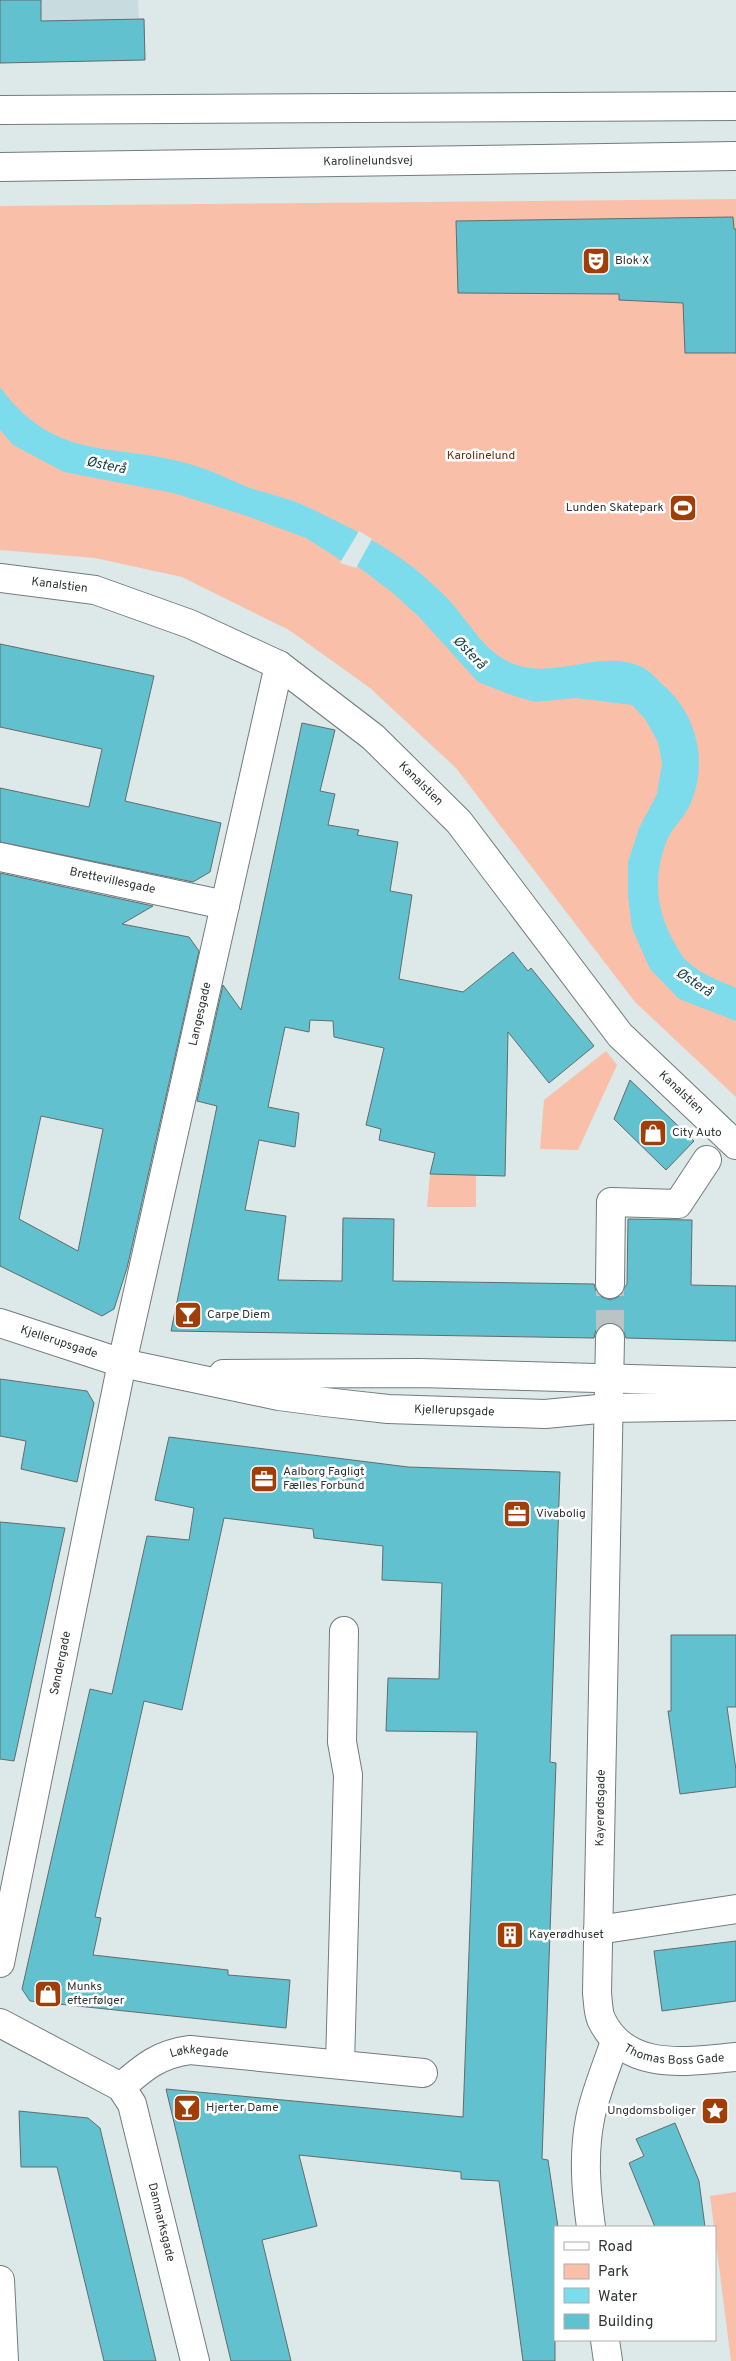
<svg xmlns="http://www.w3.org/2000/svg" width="736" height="2361" font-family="Overpass,sans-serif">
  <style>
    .built { fill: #c8dbde }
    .green { fill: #fabfa9 }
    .water { fill: #7ddceb }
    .pier { fill: #dde8e9 }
    .building { fill: #61c1cf; stroke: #626c6d; fill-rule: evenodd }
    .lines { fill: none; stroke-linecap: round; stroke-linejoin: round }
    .minor-tunnel { stroke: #bbc4c5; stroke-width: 28; stroke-dasharray: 28 14; stroke-linecap: butt }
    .minor-casing { stroke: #737c7d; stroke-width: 30 }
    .major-casing { stroke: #737c7d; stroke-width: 30 }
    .minor { stroke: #fff; stroke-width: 28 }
    .major { stroke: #fff; stroke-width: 28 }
    .labels { text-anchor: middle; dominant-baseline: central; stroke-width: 5; stroke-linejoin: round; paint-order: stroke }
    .street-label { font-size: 12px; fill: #313535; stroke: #fff }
    .poi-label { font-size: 12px; fill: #313535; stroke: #fff; text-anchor: start }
    .park-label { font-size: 12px; fill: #6d2e12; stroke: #fff }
    .water-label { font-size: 14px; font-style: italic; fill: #154248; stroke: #fff }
  </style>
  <rect width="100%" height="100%" fill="#dde8e9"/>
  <path class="built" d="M 0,0 L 138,0 L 139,18 L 144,18 L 145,60 L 0,63 Z"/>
  <g class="green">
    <path d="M 736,199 L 736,1097 L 635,1002 L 456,768 L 370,688 L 289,630 L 182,577 L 95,558 L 0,550 L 0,206 Z"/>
    <path d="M 606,1051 L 617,1065 L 578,1150 L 540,1149 L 544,1100 Z"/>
    <path d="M 430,1174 L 476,1175 L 476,1207 L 427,1207 Z"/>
    <path d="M 736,2192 L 736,2361 L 731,2361 L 710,2196 Z"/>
  </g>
  <path class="water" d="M 0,387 C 57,465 117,441 196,466 C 216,472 234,482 253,489 C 269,494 286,498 301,504 C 340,522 380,542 414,568 C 425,577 437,588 447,598 C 469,621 484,653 514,664 C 555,680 601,648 642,667 C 649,670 657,679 663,685 C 698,715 709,765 689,807 C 683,819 672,828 667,840 C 652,878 656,913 677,947 C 680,952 683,958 687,961 C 700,974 720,981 736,988 L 736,1021 L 679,999 L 650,969 L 632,928 L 628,896 L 628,862 L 639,828 L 657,794 L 662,763 L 658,742 L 645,719 L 632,705 L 576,698 L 535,702 L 511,695 L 478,682 L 419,617 L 393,593 L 357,566 L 342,561 L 306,538 L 244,515 L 173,493 L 64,472 L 13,445 L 0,430 Z"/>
  <path class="pier" d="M 359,531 L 372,539 L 356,568 L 340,563 Z"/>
  <g class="building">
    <path d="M 0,0 L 41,0 L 41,21 L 144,19 L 145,60 L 0,63 Z"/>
    <path d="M 733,217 L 734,229 L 736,229 L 736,353 L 685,353 L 683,303 L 619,300 L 619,294 L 458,293 L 456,221 Z"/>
    <path d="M 0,644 L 154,676 L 125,801 L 221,823 L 210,872 L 193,882 L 0,842 L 0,788 L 89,807 L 102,749 L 0,727 Z"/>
    <path d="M 302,723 L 335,730 L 320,791 L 335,794 L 328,825 L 359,830 L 357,835 L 398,842 L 390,891 L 412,895 L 399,979 L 463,992 L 513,952 L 528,971 L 531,968 L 594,1046 L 549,1083 L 508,1032 L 505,1176 L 430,1174 L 435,1153 L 379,1140 L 381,1129 L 366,1125 L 384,1048 L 334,1037 L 333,1021 L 310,1020 L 309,1032 L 285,1027 L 268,1107 L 299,1113 L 295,1147 L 259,1140 L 245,1210 L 286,1216 L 278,1280 L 342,1281 L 343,1218 L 394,1219 L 393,1281 L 594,1284 L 596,1291 L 602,1297 L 610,1300 L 618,1297 L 627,1284 L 628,1219 L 692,1220 L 691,1285 L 736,1286 L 736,1341 L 626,1338 L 623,1330 L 618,1324 L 611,1322 L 602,1325 L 596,1330 L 594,1338 L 171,1331 L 217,1106 L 197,1101 L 223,985 L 241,1010 Z"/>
    <path d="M 0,873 L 153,906 L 122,924 L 189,937 L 199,951 L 127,1268 L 114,1309 L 102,1316 L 0,1266 ZM 41,1116 L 103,1129 L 78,1251 L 19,1219 Z"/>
    <path d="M 630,1080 L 694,1141 L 666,1170 L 614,1119 Z"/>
    <path d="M 0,1379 L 87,1391 L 94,1403 L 77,1482 L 21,1469 L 26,1441 L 0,1436 Z"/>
    <path d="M 169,1437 L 408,1467 L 560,1472 L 550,1762 L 556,1763 L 542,2159 L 548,2160 L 558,2227 L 555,2227 L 555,2361 L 523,2361 L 499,2181 L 461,2179 L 461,2172 L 299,2155 L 317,2226 L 262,2240 L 291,2361 L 231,2361 L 166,2089 L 463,2117 L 477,1732 L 386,1731 L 388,1678 L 439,1679 L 442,1583 L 382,1580 L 383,1546 L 314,1538 L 313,1529 L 224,1518 L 182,1710 L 144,1701 L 95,1917 L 101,1918 L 93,1955 L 228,1970 L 228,1975 L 290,1980 L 286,2028 L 30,2001 L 22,1989 L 90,1689 L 112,1694 L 147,1536 L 189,1540 L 194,1508 L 155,1500 Z"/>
    <path d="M 0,1522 L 65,1528 L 14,1761 L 0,1759 Z"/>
    <path d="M 671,1635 L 736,1635 L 736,1707 L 727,1707 L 736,1770 L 736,1787 L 680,1794 L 668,1711 L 671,1711 Z"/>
    <path d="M 736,1941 L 736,2001 L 662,2011 L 654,1951 Z"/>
    <path d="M 19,2111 L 88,2118 L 100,2128 L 156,2361 L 104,2361 L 57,2167 L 21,2167 Z"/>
    <path d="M 675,2123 L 699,2181 L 705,2227 L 655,2227 L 629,2163 L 644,2156 L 636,2139 Z"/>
  </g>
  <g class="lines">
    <path class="minor-tunnel" d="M 610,1338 L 610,1284"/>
    <g class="minor-casing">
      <g id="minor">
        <path id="s1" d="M 0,578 L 95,590 L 190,624 L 279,665 L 373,737 L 459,822 L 620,1035 L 736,1145"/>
        <path id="s2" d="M 0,857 L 225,905"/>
        <path d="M 610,1284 L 611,1202 L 678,1204 L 707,1160"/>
        <path id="s3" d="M 0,1323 L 122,1363 L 279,1396 L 325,1402 L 388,1409 L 545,1414 L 609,1408 L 736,1406"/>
        <path id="s4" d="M 610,1338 L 597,1993 C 598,2001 598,2012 601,2019 C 626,2073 688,2061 736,2057"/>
        <path d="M 223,1374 L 420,1373 L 736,1382"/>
        <path d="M 598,1930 L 736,1909"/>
        <path id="s5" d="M 0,1963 L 122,1363 L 279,665"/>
        <path id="s6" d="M 0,2023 L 121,2087 L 132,2104 L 195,2361"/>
        <path d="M 340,2064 L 348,1775 L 342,1742 L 344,1631"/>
        <path id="s7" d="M 121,2087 C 144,2067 159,2054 190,2050 L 423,2073"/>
        <path d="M 591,2227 C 586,2191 583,2155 590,2119 C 595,2093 607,2066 615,2041"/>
        <path d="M 0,2280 L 4,2361"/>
        <path d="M 605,2340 L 608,2361"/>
      </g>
    </g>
    <g class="major-casing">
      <g id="major">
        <path d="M 0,110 L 736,106"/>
        <path id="s8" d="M 0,167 L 736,156"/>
      </g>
    </g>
    <use href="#minor" class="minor"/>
    <use href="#major" class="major"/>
  </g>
  <defs>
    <g id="theatre-square" transform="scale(1.4375)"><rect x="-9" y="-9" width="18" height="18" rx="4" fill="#a13d07" stroke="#fff"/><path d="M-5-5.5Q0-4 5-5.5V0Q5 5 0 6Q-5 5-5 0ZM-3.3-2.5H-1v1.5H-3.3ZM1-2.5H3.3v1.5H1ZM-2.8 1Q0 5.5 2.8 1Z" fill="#fff"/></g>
    <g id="stadium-square" transform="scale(1.4375)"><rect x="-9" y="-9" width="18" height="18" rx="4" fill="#a13d07" stroke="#fff"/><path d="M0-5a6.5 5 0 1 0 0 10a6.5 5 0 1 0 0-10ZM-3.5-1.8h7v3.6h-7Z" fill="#fff"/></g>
    <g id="shop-square" transform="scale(1.4375)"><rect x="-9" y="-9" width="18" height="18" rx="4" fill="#a13d07" stroke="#fff"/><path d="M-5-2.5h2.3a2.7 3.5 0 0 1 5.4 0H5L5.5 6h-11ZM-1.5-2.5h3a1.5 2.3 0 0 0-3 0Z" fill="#fff"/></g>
    <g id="bar-square" transform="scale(1.4375)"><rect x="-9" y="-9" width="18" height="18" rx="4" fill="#a13d07" stroke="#fff"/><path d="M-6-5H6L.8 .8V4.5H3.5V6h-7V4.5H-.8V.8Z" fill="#fff"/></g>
    <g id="office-square" transform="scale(1.4375)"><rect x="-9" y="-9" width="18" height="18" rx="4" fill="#a13d07" stroke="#fff"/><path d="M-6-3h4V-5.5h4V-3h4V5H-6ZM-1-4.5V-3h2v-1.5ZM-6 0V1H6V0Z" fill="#fff"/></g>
    <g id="building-square" transform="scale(1.4375)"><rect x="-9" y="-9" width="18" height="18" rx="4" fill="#a13d07" stroke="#fff"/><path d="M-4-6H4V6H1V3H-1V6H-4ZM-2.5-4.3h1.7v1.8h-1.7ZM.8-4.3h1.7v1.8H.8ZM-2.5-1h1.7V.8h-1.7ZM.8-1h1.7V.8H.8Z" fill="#fff"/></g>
    <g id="sight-square" transform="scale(1.4375)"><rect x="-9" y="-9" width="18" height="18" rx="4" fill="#a13d07" stroke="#fff"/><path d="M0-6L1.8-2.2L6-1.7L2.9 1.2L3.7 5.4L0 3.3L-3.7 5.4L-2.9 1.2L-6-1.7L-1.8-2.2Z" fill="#fff"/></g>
  </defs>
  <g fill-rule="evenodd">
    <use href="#theatre-square" x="596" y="261"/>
    <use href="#stadium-square" x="683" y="508"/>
    <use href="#shop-square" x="653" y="1133"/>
    <use href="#bar-square" x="188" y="1315"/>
    <use href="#office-square" x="264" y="1479"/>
    <use href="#office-square" x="517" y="1514"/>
    <use href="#building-square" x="510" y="1935"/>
    <use href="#shop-square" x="48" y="1994"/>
    <use href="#bar-square" x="187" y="2108"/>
    <use href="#sight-square" x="715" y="2111"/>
  </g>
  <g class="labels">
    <g class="street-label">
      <text stroke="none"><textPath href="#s8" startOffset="368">Karolinelundsvej</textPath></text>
      <text stroke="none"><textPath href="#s1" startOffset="60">Kanalstien</textPath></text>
      <text stroke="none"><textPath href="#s1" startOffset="480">Kanalstien</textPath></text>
      <text stroke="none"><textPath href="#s2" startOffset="115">Brettevillesgade</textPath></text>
      <text stroke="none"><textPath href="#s5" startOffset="970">Langesgade</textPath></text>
      <text stroke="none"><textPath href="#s1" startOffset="885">Kanalstien</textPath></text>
      <text stroke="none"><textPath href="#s3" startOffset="62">Kjellerupsgade</textPath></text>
      <text stroke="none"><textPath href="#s3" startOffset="465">Kjellerupsgade</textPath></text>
      <text stroke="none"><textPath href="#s5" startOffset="306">Søndergade</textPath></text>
      <text transform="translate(601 1808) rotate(-89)">Kayerødsgade</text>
      <text stroke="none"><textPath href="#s4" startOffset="770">Thomas Boss Gade</textPath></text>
      <text stroke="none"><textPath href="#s7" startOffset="89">Løkkegade</textPath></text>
      <text stroke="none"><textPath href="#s6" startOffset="279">Danmarksgade</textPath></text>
    </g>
    <g class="poi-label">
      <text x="615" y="261">Blok X</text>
      <text x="664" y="508" text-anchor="end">Lunden Skatepark</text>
      <text x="672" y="1133">City Auto</text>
      <text x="207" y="1315">Carpe Diem</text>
      <text x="283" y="1472">Aalborg Fagligt<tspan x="283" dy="14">Fælles Forbund</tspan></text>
      <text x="536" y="1514">Vivabolig</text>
      <text x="529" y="1935">Kayerødhuset</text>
      <text x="67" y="1987">Munks<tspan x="67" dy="14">efterfølger</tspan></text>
      <text x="206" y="2108">Hjerter Dame</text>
      <text x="696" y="2111" text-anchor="end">Ungdomsboliger</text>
    </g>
    <g class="park-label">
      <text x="481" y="456">Karolinelund</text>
    </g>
    <g class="water-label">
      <text transform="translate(106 466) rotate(12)">Østerå</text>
      <text transform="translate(469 653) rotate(46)">Østerå</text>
      <text transform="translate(694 983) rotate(33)">Østerå</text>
    </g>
  </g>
  <rect x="554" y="2226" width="162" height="115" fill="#ffffff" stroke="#adaeae"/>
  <rect x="564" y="2242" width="25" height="8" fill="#ffffff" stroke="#adaeae"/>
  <text x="598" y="2251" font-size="15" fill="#313535">Road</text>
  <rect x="564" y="2264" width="25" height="15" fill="#fabfa9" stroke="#adaeae"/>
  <text x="598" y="2276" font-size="15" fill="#313535">Park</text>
  <rect x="564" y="2288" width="25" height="15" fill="#7ddceb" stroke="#adaeae"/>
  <text x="598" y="2301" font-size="15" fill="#313535">Water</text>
  <rect x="564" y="2314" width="25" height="15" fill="#61c1cf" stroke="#adaeae"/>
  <text x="598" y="2326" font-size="15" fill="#313535">Building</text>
</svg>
